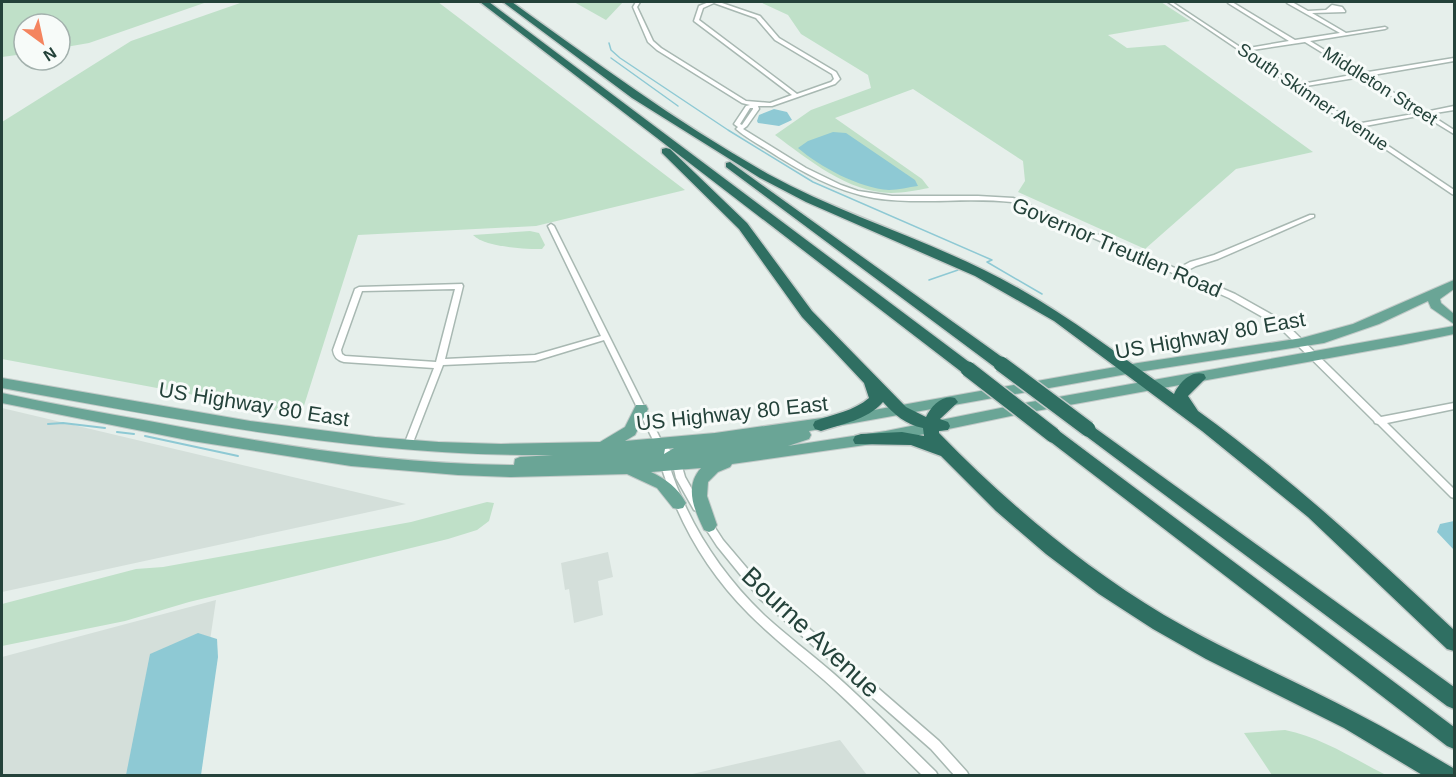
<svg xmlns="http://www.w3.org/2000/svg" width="1456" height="777" font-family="Arial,sans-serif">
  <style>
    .built { fill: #d4dfda }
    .green { fill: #bfe0c8 }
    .water { fill: #8ec9d4 }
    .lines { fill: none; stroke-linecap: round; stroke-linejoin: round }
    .stream-far1 { stroke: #8ec9d4; stroke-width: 1.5 }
    .stream { stroke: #8ec9d4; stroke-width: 2 }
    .street-casing { stroke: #a8b8b2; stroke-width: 3 }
    .primary-casing { stroke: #c2cac8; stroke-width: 2 }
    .highway-casing { stroke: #c2cac8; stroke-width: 3 }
    .street { fill: #fff; fill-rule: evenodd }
    .primary { fill: #6aa596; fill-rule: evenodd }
    .highway { fill: #2f6f62; fill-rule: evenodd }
    .highway-bridge-casing { stroke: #c2cac8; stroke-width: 18; stroke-linecap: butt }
    .highway-bridge { stroke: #2f6f62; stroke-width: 15 }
    .labels { text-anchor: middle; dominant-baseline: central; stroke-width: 6; stroke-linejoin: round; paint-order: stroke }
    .far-street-label { font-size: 18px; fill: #24423a; stroke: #f7fbf9 }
    .street-label { font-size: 21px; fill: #24423a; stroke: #f7fbf9 }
    .near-street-label { font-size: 26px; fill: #24423a; stroke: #f7fbf9 }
  </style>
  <rect width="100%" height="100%" fill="#e6efeb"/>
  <g class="built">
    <path d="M 2,408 L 61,422 L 406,504 L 2,592 Z"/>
    <path d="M 608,552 L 613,577 L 598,581 L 603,615 L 574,623 L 569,589 L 565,590 L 561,563 Z"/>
    <path d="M 216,600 L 190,775 L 2,775 L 2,657 Z"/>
    <path d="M 840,740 L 867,775 L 688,775 Z"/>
  </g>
  <g class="green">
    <path d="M 19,2 L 207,2 L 89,43 L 60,48 L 60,24 L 24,24 L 24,54 L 2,57 L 2,3 Z"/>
    <path d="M 243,2 L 438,2 L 685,190 L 536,226 L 358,235 L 301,415 L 2,359 L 2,122 L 131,41 Z"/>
    <path d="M 574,2 L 623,2 L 606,20 Z"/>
    <path d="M 760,2 L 1161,2 L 1190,21 L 1108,35 L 1127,48 L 1165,45 L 1313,152 L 1236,169 L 1145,249 L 1018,192 L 1025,181 L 1023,161 L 913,89 L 835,118 L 922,179 L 929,188 C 917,190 904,193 891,193 C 847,192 809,160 775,135 L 811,110 L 871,88 L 868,75 L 801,34 L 788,15 Z"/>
    <path d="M 530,231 L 539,233 L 545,245 L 542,249 C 525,249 484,247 473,235 Z"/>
    <path d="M 487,502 L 494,503 L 489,521 L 477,530 L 448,539 L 189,602 L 125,621 L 2,646 L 2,604 L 136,569 L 163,567 L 411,522 Z"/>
    <path d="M 1285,730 C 1321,737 1354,759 1386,775 L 1272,775 L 1244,733 Z"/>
  </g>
  <g class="water">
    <path d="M 774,109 L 787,112 L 792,120 L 779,126 L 758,123 L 757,121 L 759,115 Z"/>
    <path d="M 833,132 L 846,133 L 915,180 L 918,186 C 909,187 898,190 889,190 C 859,188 820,167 798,148 L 808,141 Z"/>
    <path d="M 1454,521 L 1454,550 L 1437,532 L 1440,524 Z"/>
    <path d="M 198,633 L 217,639 L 218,657 L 201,775 L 126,775 L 150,654 Z"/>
  </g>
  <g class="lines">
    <g class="stream-far1">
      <path d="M 609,43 L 611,50 L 620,58 L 728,130 L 813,182 L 992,260 L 987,262 L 1042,294"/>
      <path d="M 611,58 L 678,106"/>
      <path d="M 929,280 L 958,270"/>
    </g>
    <g class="stream">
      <path d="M 48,424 L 63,423 L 105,428"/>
      <path d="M 117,432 L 134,434"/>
      <path d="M 145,436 L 238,456"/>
    </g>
    <g class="street-casing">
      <g id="street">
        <path d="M 636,2 L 640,2 L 637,7 L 653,41 L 661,48 L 746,101 L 770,103 L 792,95 L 694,21 L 699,6 L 709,2 L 719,2 L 760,16 L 779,38 L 836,72 L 840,79 L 835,84 L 772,106 L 758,106 L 759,109 L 747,126 L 743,129 L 806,168 L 841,185 L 858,191 L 892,196 L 978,196 L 1013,198 L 1177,269 L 1190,262 L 1214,255 L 1310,215 L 1314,215 L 1314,217 L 1218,259 L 1196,266 L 1184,272 L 1235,294 L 1283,321 L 1381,417 L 1454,403 L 1454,409 L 1387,423 L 1454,489 L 1454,498 L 1451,497 L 1378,424 L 1375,423 L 1374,421 L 1277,325 L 1229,298 L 1012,202 C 966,197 919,205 874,198 C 835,191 800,171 766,149 C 756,143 745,137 736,129 L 738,127 L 734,124 L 746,106 L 750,105 L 742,103 L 657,50 L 648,42 L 633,7 ZM 714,3 L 756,18 L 775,40 L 832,74 L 834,79 L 831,82 L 797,94 L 699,20 L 703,8 ZM 750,108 L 753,108 L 753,109 L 742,125 L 740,124 Z"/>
        <path d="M 1168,2 L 1172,2 L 1243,49 L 1289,41 L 1228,3 L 1228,2 L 1232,2 L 1295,40 L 1340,33 L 1287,3 L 1287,2 L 1292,2 L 1308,11 L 1326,10 L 1332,5 L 1342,7 L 1345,11 L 1345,12 L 1312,13 L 1346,33 L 1385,27 L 1387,28 L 1385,29 L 1310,41 L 1362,73 L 1454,58 L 1454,61 L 1367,76 L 1425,112 L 1454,106 L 1454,110 L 1429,114 L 1454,130 L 1454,134 L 1423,115 L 1360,127 L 1454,190 L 1454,195 L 1452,194 ZM 1305,42 L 1357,74 L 1296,85 L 1246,51 ZM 1361,77 L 1419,113 L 1356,124 L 1300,87 Z"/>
        <path d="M 551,224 L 554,226 L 662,442 L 680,460 L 685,477 L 702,507 L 700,510 L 697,511 L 694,510 L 676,478 L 673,465 L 657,448 L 604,340 L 535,361 L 443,365 L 412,445 L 411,447 L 405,447 L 404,445 L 434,368 L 344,362 C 337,360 334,357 333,350 L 355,289 L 359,287 L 462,284 L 463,286 L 445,359 L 535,355 L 601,336 L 548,226 ZM 455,289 L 436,362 L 345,356 L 342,354 L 341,350 L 362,291 Z"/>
        <path d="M 664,458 L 667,459 L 668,462 C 687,521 719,572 764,615 C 787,636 811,654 834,674 C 869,705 902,739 936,772 L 938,776 L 923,776 C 890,744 859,711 824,680 C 799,658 773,638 749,614 C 706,571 677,520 660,462 L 661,459 Z"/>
        <path d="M 707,519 L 710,520 L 723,540 L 768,593 L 939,741 L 967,772 L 969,776 L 955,776 L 931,749 L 760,599 L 717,546 L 702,523 L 704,520 Z"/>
      </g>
    </g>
    <g class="primary-casing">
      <path id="primary" d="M 1454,280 L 1454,289 L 1440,299 L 1441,303 L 1454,314 L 1454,324 L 1431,308 L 1428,301 L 1379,324 L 1324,343 L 1138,372 L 809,431 L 811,435 L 809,439 L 788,446 L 886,431 L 1025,403 L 1454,326 L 1454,334 L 1401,345 L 1025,413 L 886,442 L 732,464 L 730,467 L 718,472 L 708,482 L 707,496 L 717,525 L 714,530 L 709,532 L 704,530 C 694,509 684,487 701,468 L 651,472 C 666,479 678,488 686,503 L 683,508 L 678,509 L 673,508 L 657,488 L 627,474 L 511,477 L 458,475 L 351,466 L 192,441 L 2,403 L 2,393 C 51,404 100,412 149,421 C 269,444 391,464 514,465 L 515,459 L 520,457 L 553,455 C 367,457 185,421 2,388 L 2,378 L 250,421 L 375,437 L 438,442 L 501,444 L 600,442 L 625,427 L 636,405 L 646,405 L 648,409 L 635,435 L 625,441 L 715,433 L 857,413 L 1138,363 L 1302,338 L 1353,324 ZM 674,448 L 664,454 L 665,449 Z"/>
    </g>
    <g class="highway-casing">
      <g id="highway">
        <path d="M 480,2 L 489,2 L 973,365 L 975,369 L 973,373 L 963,373 Z"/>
        <path d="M 503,2 L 512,2 C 595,62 678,123 768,174 C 837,212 913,235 984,270 C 1052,303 1112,350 1174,394 C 1179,383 1191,370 1204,374 L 1206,378 L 1188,396 L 1198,411 C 1289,477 1372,553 1454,630 L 1454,651 L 1447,649 L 1308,517 L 1202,431 L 1054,321 L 975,276 L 806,202 L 760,178 L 632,98 Z"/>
        <path d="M 666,148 L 670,149 L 747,223 L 812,311 L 906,407 L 926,417 C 931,406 943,394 955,398 L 958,402 L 940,419 L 948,422 L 950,426 L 948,430 L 939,431 L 939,433 C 1007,503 1081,565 1164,615 C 1227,652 1294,680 1358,714 C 1391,731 1422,750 1453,768 L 1454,776 L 1424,776 L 1344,728 L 1206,659 L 1153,629 L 1099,594 L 1046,554 L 996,511 L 941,456 L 911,445 L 855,444 L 853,440 L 855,436 L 861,434 L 902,432 L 924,436 L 923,428 C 906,425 894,414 883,402 C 867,420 842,424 821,431 L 815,429 L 813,425 L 815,421 C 834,414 854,411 869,398 L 864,383 L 802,317 L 739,229 L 662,153 L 662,149 Z"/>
        <path d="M 730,162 L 1006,360 L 1008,364 L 1006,368 L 996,368 L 726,167 L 726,163 Z"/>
        <path d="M 1088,423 L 1454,687 L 1454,709 L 1447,706 L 1082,433 L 1080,429 L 1082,425 Z"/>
        <path d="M 1053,429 L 1059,431 L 1454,727 L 1454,749 L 1447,746 L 1047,439 L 1045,435 L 1047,431 Z"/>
      </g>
    </g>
    <use href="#street" class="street"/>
    <use href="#primary" class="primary"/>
    <use href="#highway" class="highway"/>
    <g class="highway-bridge-casing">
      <g id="highway-bridge">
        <path d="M 1001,364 L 1088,429"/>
        <path d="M 968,369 L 1053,435"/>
      </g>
    </g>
    <use href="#highway-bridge" class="highway-bridge"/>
  </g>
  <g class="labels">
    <g class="far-street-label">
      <text transform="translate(1380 86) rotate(32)">Middleton Street</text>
      <text transform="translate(1313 97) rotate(34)">South Skinner Avenue</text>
    </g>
    <g class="street-label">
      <text transform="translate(1117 247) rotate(23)">Governor Treutlen Road</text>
      <text transform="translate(1210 335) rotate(-10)">US Highway 80 East</text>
      <text transform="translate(254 404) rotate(9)">US Highway 80 East</text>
      <text transform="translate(732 413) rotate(-6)">US Highway 80 East</text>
    </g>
    <g class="near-street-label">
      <text transform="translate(811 632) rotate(43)">Bourne Avenue</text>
    </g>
  </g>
  <rect width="1456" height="777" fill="none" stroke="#24423a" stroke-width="6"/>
  <g transform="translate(42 42) rotate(147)"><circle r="28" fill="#f7fbf9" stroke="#a3b1ad" stroke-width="1.5"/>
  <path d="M0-4.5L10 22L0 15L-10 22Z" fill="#f4845f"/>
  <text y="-9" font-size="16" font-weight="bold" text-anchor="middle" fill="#24423a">N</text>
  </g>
</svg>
